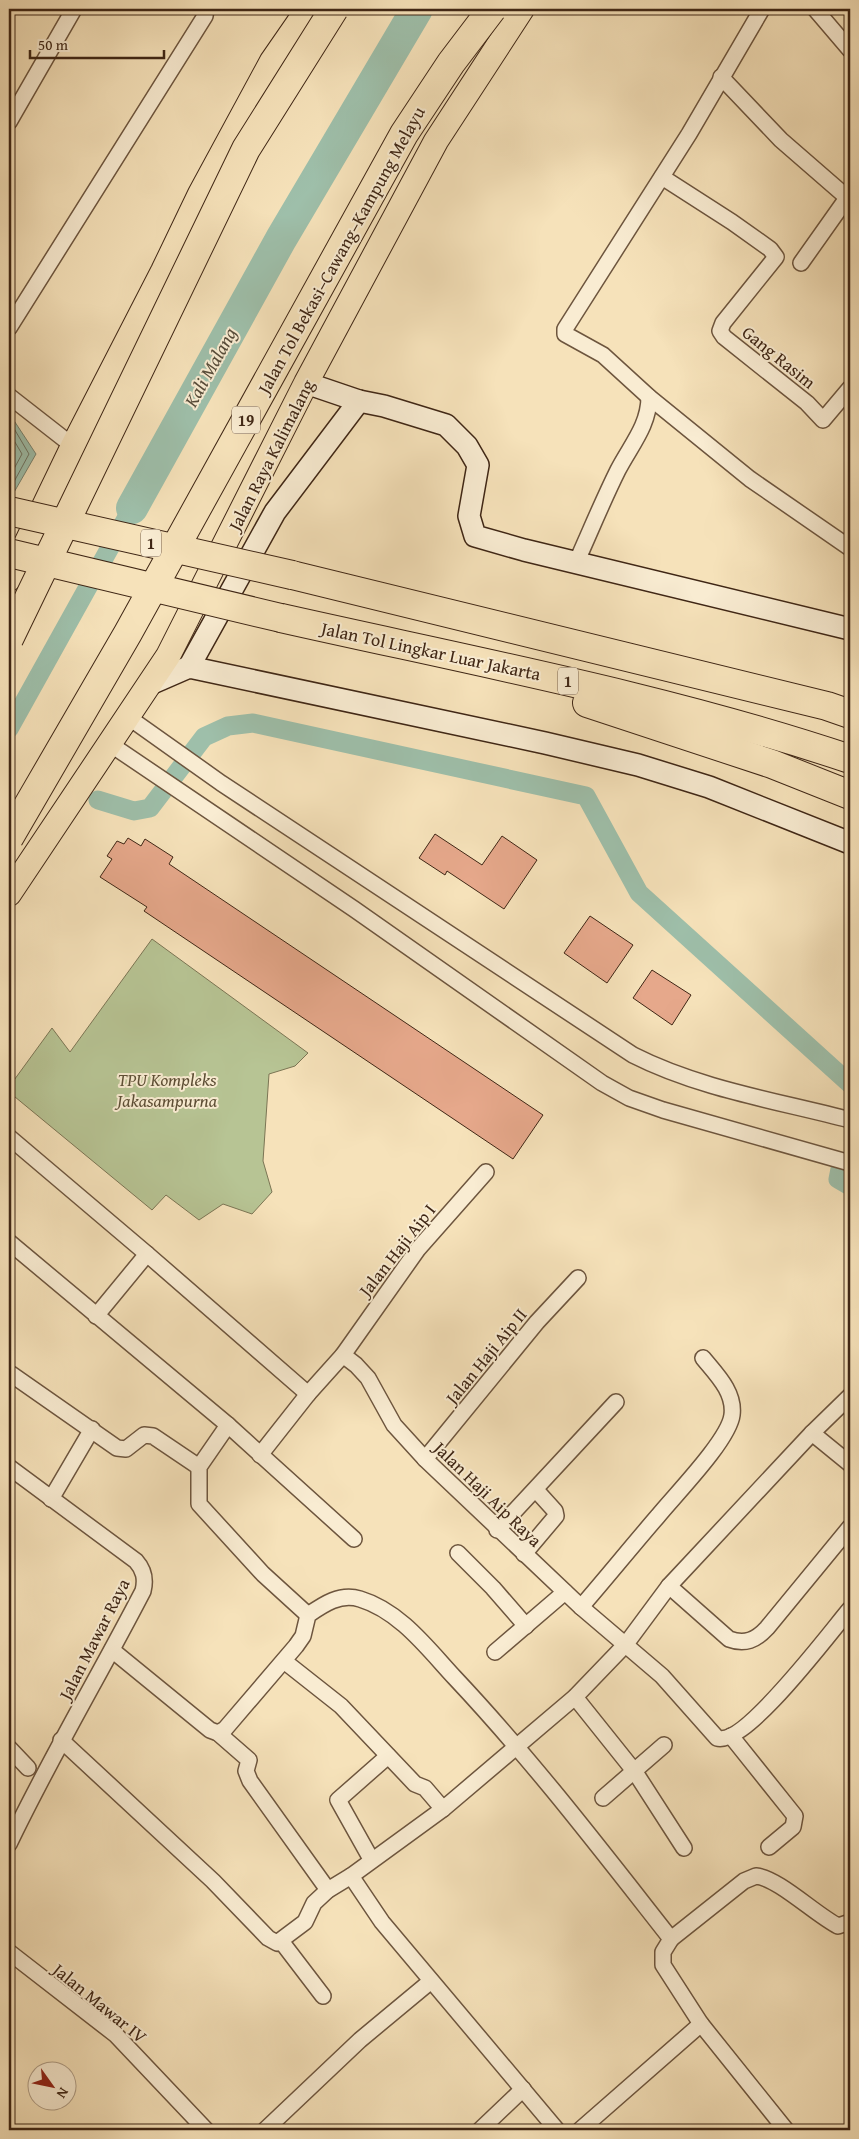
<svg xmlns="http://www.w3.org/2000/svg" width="859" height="2139" font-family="'Gentium Book Plus',serif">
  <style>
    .green { fill: #b7c494; stroke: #7b7554 }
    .water { fill: #9ebfaa; stroke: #78826e }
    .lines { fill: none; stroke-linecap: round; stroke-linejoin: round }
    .shore { stroke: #6e7260; stroke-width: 1 }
    .canal { stroke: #9ebfaa; stroke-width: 19 }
    .river { stroke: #9ebfaa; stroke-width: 32 }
    .building { fill: #e6a88b; stroke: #3f2615 }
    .street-casing { stroke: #6d553e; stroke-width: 18 }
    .secondary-casing { stroke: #3f2615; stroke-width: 24 }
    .primary-casing { stroke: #3f2615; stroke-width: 26 }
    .highway-casing { stroke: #3f2615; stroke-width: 30 }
    .street { stroke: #f9ecd2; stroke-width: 15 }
    .secondary { stroke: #f9ecd2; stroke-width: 21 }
    .primary { stroke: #f6e2ba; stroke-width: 24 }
    .highway { stroke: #f6e2ba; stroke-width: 28 }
    .highway-bridge-casing { stroke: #3f2615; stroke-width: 30; stroke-linecap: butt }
    .highway-bridge { stroke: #f6e2ba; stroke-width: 28 }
    .labels { text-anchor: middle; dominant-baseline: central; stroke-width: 4; stroke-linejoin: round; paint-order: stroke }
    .shield { fill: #f9ecd2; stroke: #77614e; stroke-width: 1 }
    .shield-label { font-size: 16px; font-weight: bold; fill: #3f2615 }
    .street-label { font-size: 18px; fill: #3f2615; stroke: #f9ecd2 }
    .park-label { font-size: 18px; font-style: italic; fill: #5d4e35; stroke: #f9ecd2 }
    .water-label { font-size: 19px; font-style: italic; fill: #574c3a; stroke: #f9ecd2 }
  </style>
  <rect width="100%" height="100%" fill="#f6e2ba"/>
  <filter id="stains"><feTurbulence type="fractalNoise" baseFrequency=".004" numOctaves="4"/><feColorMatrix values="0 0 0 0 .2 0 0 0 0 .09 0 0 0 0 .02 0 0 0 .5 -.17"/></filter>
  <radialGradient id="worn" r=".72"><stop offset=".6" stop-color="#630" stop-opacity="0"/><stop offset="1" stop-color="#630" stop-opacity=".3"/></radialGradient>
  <path class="green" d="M 152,939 L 308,1053 L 295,1066 L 269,1074 L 263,1161 L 272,1192 L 252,1214 L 223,1204 L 199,1220 L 166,1195 L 152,1210 L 9,1092 L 9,1087 L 52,1028 L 70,1052 Z"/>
  <path class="water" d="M 9,413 L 36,454 L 9,501 Z"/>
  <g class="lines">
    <g class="shore">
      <path d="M 9,420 L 29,454 L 9,491"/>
      <path d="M 9,432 L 22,454 L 9,478"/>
    </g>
    <g class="canal">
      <path d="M 9,729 L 132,508"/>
      <path d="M 98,800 L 134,811 L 150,808 L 204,737 L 228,726 L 253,723 L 586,796 L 639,893 L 850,1084"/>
      <path d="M 840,1169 L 838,1179 L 850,1186"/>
    </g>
    <path class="river" d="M 132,508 L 281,239 L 417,9"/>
  </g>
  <g class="building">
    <path d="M 435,834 L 482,865 L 502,836 L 537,860 L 504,909 L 447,871 L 445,875 L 419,858 Z"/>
    <path d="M 128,838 L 141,846 L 145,839 L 173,857 L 169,864 L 543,1115 L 513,1159 L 144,911 L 147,907 L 100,877 L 112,859 L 107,856 L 117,841 L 124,844 Z"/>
    <path d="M 590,916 L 633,945 L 607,983 L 564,953 Z"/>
    <path d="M 652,970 L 691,995 L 672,1025 L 633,998 Z"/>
  </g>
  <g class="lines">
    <g class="street-casing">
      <g id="street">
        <path d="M 762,9 L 689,134 L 565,329 L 565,334 L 603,355 L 649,397 L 750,479 L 850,548"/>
        <path d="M 815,9 L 850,50"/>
        <path d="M 721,77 L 781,140 L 850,200"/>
        <path d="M 9,122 L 74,9"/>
        <path d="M 662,177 L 732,222 L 770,249 L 776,257 L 723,323 L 720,331 L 724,337 L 807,403 L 823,420 L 850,388"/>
        <path d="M 801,263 L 847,198"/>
        <path d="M 9,328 L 205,16 L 206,9"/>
        <path d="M 9,396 L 73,446"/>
        <path d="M 576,563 C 590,532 603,500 618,470 C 631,445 649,425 649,397"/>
        <path d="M 128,717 L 221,783 L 633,1055 C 700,1089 778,1101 850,1120"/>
        <path d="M 110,744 L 354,909 L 602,1083 L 629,1098 L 663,1110 L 850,1163"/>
        <path d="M 9,1137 L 147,1254 L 308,1394"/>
        <path d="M 9,1242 L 228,1425 L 354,1539"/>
        <path d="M 96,1316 L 147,1254"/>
        <path d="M 343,1355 L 356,1365 L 368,1378 L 394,1425 L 425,1459 L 581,1607 L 662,1676 L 717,1738 C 745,1747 831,1631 850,1609"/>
        <path d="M 11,1374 L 117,1448 L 126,1449 L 144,1435 L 153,1436 L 199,1467"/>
        <path d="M 228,1425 L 199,1467 L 199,1504 L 263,1574 L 308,1615"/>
        <path d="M 812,1433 L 850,1464"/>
        <path d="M 260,1455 L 308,1394 L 343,1355 L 418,1249 L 486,1172"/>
        <path d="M 425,1459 L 537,1322 L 578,1278"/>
        <path d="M 9,1467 L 136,1561 C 144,1570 146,1579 143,1591 C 99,1676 50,1758 9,1844"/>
        <path d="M 51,1499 L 92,1429"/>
        <path d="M 497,1530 L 616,1402"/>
        <path d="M 458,1553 L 493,1588 L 526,1626"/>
        <path d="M 524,1554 L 556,1516 L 555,1511 L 536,1490"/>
        <path d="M 669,1586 L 729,1639 C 745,1645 756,1640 767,1628 L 850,1527"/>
        <path d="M 581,1607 C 607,1577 632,1546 658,1516 C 675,1495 729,1440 732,1415 C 735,1392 716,1374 703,1358"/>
        <path d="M 112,1650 L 210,1730 L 218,1733 L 249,1760 L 246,1771 L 250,1781 L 328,1890"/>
        <path d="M 495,1652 L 565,1592"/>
        <path d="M 284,1661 L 341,1706 L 415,1784 L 425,1788 L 443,1809"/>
        <path d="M 575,1697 L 635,1772 L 684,1848"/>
        <path d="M 218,1733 L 225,1729 L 296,1646 L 303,1636 L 308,1615 C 324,1604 340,1593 360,1599 C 400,1611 428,1649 455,1678 C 533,1761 601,1850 671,1939 L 663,1952 L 663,1965 L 701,2024 L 786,2130"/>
        <path d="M 731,1736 L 795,1816 L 793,1827 L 769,1847"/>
        <path d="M 61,1740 L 213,1881 L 268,1938 L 277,1943 L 305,1922 L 314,1903 L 328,1890 L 351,1876 L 443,1809 L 575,1697 L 626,1644 L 669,1586 L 812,1433 L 850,1396"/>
        <path d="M 9,1748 L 28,1768"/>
        <path d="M 603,1798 L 664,1745"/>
        <path d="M 371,1859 L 338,1800 L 388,1756"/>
        <path d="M 351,1876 L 382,1922 L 557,2130"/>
        <path d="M 671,1939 L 744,1881 L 756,1876 C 778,1878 816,1915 838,1926 L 850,1922"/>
        <path d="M 281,1941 L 323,1996"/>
        <path d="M 9,1952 L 116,2035 L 206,2130"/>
        <path d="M 265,2130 L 360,2040 L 431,1981"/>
        <path d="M 480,2130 L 523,2089"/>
        <path d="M 580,2130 L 701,2024"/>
      </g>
    </g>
    <g class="secondary-casing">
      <g id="secondary">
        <path d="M 306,383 L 359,401 L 384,406 L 446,425 L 467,446 L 478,465 L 469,516 L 475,536 L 524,550 L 850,629"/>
        <path d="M 189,667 L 275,512 L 359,401"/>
        <path d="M 150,684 L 189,667 L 545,743 L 638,765 L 709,787 L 850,843"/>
      </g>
    </g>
    <g class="primary-casing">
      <g id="primary">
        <path d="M 9,579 L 73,446 L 163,271 L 200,194 L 272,61 L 308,9"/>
        <path d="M 9,894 L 168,656 L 306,383 L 436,141 L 522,9"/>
      </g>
    </g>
    <g class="highway-casing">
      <g id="highway">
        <path d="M 292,575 L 827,706 L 850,714"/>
        <path d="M 281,618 C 472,661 665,697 850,759"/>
        <path d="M 587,703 L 772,764 L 850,795"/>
      </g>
    </g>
    <use href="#street" class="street"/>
    <use href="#secondary" class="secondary"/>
    <use href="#primary" class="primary"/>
    <use href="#highway" class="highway"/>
    <g class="highway-bridge-casing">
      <g id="highway-bridge">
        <path d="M 9,511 L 292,575"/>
        <path d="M 9,553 L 281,618"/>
        <path d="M 9,639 L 246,149 L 334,9"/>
        <path d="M 9,838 L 128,633 L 404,134 L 451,63 L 492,9"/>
      </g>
    </g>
    <use href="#highway-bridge" class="highway-bridge"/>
  </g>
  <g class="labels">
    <g class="shield">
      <rect x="232" y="406.5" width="28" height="27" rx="4"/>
      <rect x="141" y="529.5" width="20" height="27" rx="4"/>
      <rect x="558" y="667.5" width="20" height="27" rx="4"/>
    </g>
    <g class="shield-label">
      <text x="246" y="420">19</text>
      <text x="151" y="543">1</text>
      <text x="568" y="681">1</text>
    </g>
    <g class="street-label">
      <text transform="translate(341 250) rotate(-61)">Jalan Tol Bekasi–Cawang–Kampung Melayu</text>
      <text transform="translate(779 357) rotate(39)">Gang Rasim</text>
      <text transform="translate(271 455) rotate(-63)">Jalan Raya Kalimalang</text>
      <text transform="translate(431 651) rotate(12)">Jalan Tol Lingkar Luar Jakarta</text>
      <text transform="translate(397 1250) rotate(-52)">Jalan Haji Aip I</text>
      <text transform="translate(486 1356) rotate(-51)">Jalan Haji Aip II</text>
      <text transform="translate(488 1494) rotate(44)">Jalan Haji Aip Raya</text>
      <text transform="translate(94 1639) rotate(-63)">Jalan Mawar Raya</text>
      <text transform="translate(100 2003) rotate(39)">Jalan Mawar IV</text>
    </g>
    <g class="park-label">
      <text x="167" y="1079">TPU Kompleks<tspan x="167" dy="21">Jakasampurna</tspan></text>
    </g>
    <g class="water-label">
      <text transform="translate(210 367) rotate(-61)">Kali Malang</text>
    </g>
  </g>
  <rect width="859" height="2139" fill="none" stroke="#f6e2ba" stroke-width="30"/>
  <rect x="10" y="10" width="839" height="2119" fill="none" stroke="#3f2615" stroke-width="2.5"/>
  <rect x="15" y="15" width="829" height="2109" fill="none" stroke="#3f2615"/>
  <g transform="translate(52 2086) rotate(123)"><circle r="24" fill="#f9ecd2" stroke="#af9d86"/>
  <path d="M0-4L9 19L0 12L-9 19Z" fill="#8f2418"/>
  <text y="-8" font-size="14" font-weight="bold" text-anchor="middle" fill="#3f2615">N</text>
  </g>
  <path d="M30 50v8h134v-8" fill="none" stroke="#3f2615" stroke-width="2.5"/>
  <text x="38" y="50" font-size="15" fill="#3f2615" stroke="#f9ecd2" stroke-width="4" paint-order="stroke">50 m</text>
  <rect width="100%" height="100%" filter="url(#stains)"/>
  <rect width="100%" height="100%" fill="url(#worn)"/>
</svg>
